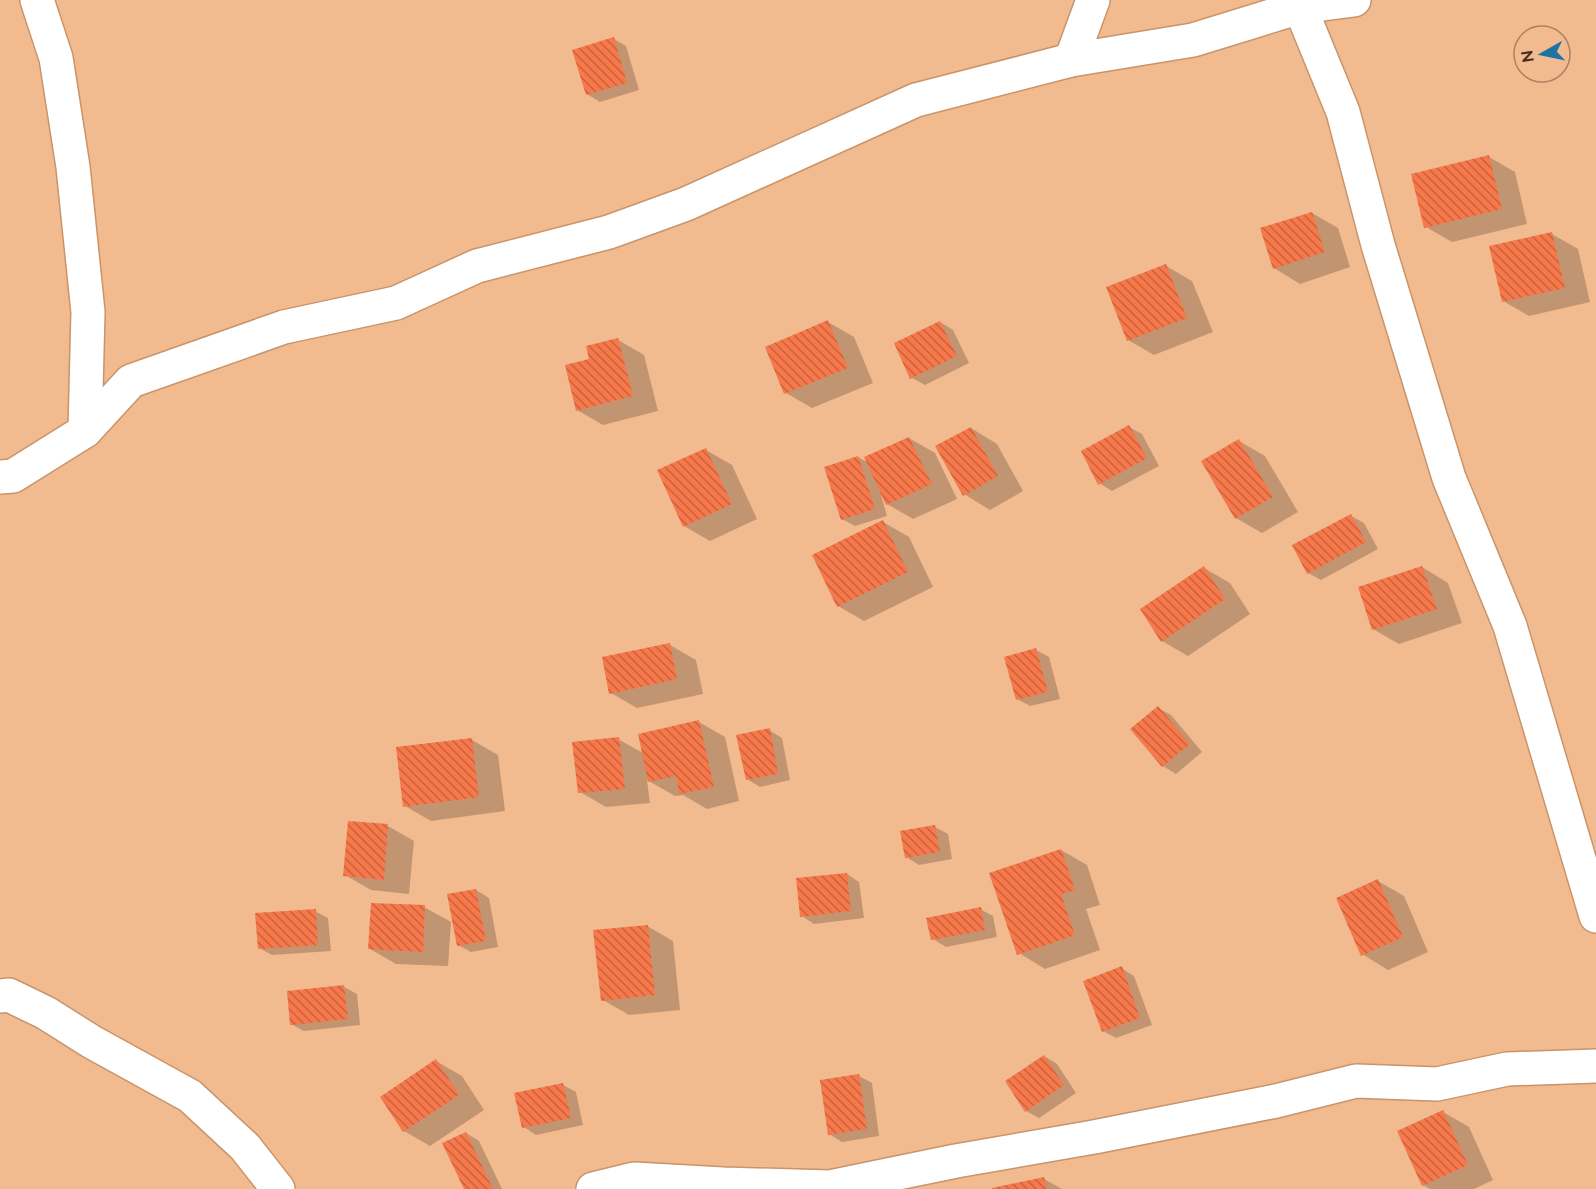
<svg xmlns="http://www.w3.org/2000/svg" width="1596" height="1189" font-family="Raleway,sans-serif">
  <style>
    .shadow { fill: #0003 }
    .building { fill: url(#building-back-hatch) }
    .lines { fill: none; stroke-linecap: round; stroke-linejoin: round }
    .street-casing { stroke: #c99469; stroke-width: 36 }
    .street { stroke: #fff; stroke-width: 33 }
  </style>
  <defs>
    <pattern id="building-back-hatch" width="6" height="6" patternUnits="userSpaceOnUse" patternTransform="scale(1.5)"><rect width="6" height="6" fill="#f7784b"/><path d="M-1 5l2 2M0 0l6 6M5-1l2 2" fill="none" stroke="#ca633e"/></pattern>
  </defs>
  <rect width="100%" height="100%" fill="#f2ba8f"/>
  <g class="shadow">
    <path d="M 614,39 L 626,46 L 639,90 L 600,102 L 587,94 Z"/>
    <path d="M 1489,157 L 1515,172 L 1527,224 L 1452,242 L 1426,227 Z"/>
    <path d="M 1312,213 L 1338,228 L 1350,267 L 1300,284 L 1274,268 Z"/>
    <path d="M 1552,234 L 1578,249 L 1590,302 L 1529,316 L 1503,301 Z"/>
    <path d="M 1166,266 L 1192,281 L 1213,332 L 1154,355 L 1128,340 Z"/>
    <path d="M 828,322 L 854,337 L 873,383 L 812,408 L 786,393 Z"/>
    <path d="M 940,322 L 953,330 L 969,363 L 925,385 L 912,378 Z"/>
    <path d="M 618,340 L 644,355 L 658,411 L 603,425 L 577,410 Z"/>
    <path d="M 1129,427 L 1142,434 L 1159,466 L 1112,491 L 1099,483 Z"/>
    <path d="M 971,428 L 997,444 L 1023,491 L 990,510 L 964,494 Z"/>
    <path d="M 909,438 L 935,453 L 957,499 L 913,519 L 887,504 L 883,494 L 881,495 L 887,516 L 855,526 L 842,519 L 858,457 L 868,463 Z"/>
    <path d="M 1239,441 L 1265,456 L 1298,512 L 1262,533 L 1236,518 Z"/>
    <path d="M 706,450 L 732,465 L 757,519 L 710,541 L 684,526 Z"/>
    <path d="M 1351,516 L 1364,523 L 1378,549 L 1321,580 L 1308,573 Z"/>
    <path d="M 883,522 L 909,537 L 933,587 L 864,621 L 838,606 Z"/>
    <path d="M 1422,567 L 1448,583 L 1462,623 L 1399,644 L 1373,629 Z"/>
    <path d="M 1204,568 L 1230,583 L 1250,614 L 1188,656 L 1162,641 Z"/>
    <path d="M 670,645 L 696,660 L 703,694 L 637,708 L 611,693 Z"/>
    <path d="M 1036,650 L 1049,657 L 1060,699 L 1030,706 L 1017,699 Z"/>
    <path d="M 1158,708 L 1171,715 L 1202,752 L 1176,774 L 1163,766 L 1132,729 Z"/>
    <path d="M 699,722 L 725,737 L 739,801 L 707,809 L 683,795 L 675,796 L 647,780 L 650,803 L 606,807 L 580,792 L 618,739 L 643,753 Z"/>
    <path d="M 769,730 L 782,738 L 790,780 L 760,787 L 747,779 Z"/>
    <path d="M 472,740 L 498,755 L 505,811 L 431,821 L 405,806 Z"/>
    <path d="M 388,826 L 414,841 L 409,894 L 371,890 L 345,875 Z"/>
    <path d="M 935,827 L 948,834 L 952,859 L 919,865 L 906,857 Z"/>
    <path d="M 1061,850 L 1087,865 L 1100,905 L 1086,909 L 1100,950 L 1045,969 L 1019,953 Z"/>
    <path d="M 847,874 L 859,882 L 864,918 L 814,924 L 802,916 Z"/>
    <path d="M 1378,881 L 1404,896 L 1428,952 L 1388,970 L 1362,954 Z"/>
    <path d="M 476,890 L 489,898 L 498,947 L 471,952 L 458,945 Z"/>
    <path d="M 424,907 L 451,922 L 448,966 L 396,964 L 370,949 Z"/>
    <path d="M 980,909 L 993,916 L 997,937 L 946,947 L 933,939 Z"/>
    <path d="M 315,911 L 328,918 L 331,951 L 272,955 L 259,948 Z"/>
    <path d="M 647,926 L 673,941 L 680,1010 L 629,1015 L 603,1000 Z"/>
    <path d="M 1121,968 L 1134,976 L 1152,1025 L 1116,1038 L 1103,1031 Z"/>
    <path d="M 344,987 L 357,994 L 360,1025 L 304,1031 L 291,1024 Z"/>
    <path d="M 1044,1056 L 1057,1064 L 1076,1093 L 1039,1118 L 1026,1111 Z"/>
    <path d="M 436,1061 L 462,1076 L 484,1110 L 430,1146 L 404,1131 Z"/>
    <path d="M 859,1076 L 872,1083 L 879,1136 L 842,1142 L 829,1134 Z"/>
    <path d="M 563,1085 L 576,1092 L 583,1125 L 536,1135 L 524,1127 Z"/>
    <path d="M 1443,1112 L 1469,1127 L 1493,1180 L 1474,1189 L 1430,1189 L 1423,1185 Z"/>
    <path d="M 466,1133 L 479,1141 L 502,1189 L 465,1189 Z"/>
    <path d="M 1044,1179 L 1062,1189 L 995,1189 Z"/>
  </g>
  <g class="building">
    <path d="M 614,37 L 627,83 L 586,95 L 572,50 Z"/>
    <path d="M 1489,155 L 1502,209 L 1424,228 L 1411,174 Z"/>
    <path d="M 1312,212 L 1325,252 L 1273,269 L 1260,228 Z"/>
    <path d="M 1552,232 L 1565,288 L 1502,302 L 1489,246 Z"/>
    <path d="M 1166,264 L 1187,318 L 1127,341 L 1106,287 Z"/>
    <path d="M 828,320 L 848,368 L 784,394 L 765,347 Z"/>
    <path d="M 940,321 L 957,356 L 910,379 L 894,343 Z"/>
    <path d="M 618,338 L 633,396 L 576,411 L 565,365 L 589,359 L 586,346 Z"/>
    <path d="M 1129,425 L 1147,458 L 1098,485 L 1081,451 Z"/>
    <path d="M 971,427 L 998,476 L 963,496 L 935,446 Z"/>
    <path d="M 909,437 L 932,484 L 886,505 L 864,457 Z"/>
    <path d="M 1239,439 L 1273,497 L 1235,519 L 1201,461 Z"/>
    <path d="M 706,448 L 732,504 L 683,527 L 657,470 Z"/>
    <path d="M 858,456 L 875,509 L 841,520 L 824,467 Z"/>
    <path d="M 1351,514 L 1366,542 L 1307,574 L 1292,545 Z"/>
    <path d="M 883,520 L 908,572 L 837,607 L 812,555 Z"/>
    <path d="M 1204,566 L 1225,599 L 1161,642 L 1140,609 Z"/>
    <path d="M 1422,566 L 1437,609 L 1372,630 L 1358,587 Z"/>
    <path d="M 670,643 L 677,679 L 609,694 L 602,657 Z"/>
    <path d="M 1036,648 L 1048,692 L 1016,700 L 1004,657 Z"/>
    <path d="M 1158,706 L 1190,744 L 1162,767 L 1130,729 Z"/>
    <path d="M 699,720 L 714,787 L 679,794 L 676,776 L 648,782 L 638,734 Z"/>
    <path d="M 770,728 L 778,774 L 746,780 L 736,735 Z"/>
    <path d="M 619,737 L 625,789 L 578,793 L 572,742 Z"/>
    <path d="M 472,738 L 479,797 L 403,807 L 396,747 Z"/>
    <path d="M 348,821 L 388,824 L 384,880 L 343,876 Z"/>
    <path d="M 935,825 L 940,852 L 905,858 L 900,831 Z"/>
    <path d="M 1061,849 L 1075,890 L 1061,894 L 1075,935 L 1017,955 L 989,873 Z"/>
    <path d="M 847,873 L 851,911 L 800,917 L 796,878 Z"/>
    <path d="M 1378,879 L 1403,937 L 1361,956 L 1336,898 Z"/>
    <path d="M 476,889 L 486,941 L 457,946 L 447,894 Z"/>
    <path d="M 371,903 L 425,905 L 423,952 L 368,949 Z"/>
    <path d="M 981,907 L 985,930 L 931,940 L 926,918 Z"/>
    <path d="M 316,909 L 318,945 L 258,949 L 255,913 Z"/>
    <path d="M 648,925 L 655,995 L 601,1001 L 593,930 Z"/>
    <path d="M 1122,966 L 1140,1018 L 1102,1032 L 1083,981 Z"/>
    <path d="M 344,985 L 348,1019 L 290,1025 L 287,991 Z"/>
    <path d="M 1044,1055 L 1064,1085 L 1025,1112 L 1005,1081 Z"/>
    <path d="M 436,1059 L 459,1095 L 403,1132 L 380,1097 Z"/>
    <path d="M 859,1074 L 867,1129 L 828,1135 L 820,1080 Z"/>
    <path d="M 563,1083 L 571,1118 L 522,1128 L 514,1093 Z"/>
    <path d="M 1443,1110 L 1468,1165 L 1422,1186 L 1397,1131 Z"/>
    <path d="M 466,1132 L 493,1189 L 464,1189 L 442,1143 Z"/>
    <path d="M 1044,1177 L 1047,1189 L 992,1189 L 992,1188 Z"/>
  </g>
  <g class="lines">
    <g class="street-casing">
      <g id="street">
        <path d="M 37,0 L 56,58 L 73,167 L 88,312 L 85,431"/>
        <path d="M 1299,0 L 1300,7 L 1343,112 L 1378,245 L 1449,478 L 1510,626 L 1596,916"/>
        <path d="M 1071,60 L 1093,0"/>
        <path d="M 0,477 L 13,476 L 85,431 L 131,381 L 284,327 L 396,303 L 477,266 L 609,232 L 686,204 L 916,100 L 1071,60 L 1193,40 L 1300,7 L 1354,0"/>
        <path d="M 0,996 L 9,995 L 46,1013 L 92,1042 L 190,1096 L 245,1147 L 278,1189"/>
        <path d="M 593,1189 L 634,1179 L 723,1184 L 830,1187 L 956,1161 L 1094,1137 L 1276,1101 L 1356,1081 L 1437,1084 L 1507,1069 L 1596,1066"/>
      </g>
    </g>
    <use href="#street" class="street"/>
  </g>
  <g transform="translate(1542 54) rotate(261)"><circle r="28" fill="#f2ba8f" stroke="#ac8261" stroke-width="1.5"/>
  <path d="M0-4.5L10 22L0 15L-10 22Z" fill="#1f73a4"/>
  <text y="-9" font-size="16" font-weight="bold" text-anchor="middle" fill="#442f1d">N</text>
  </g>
</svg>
